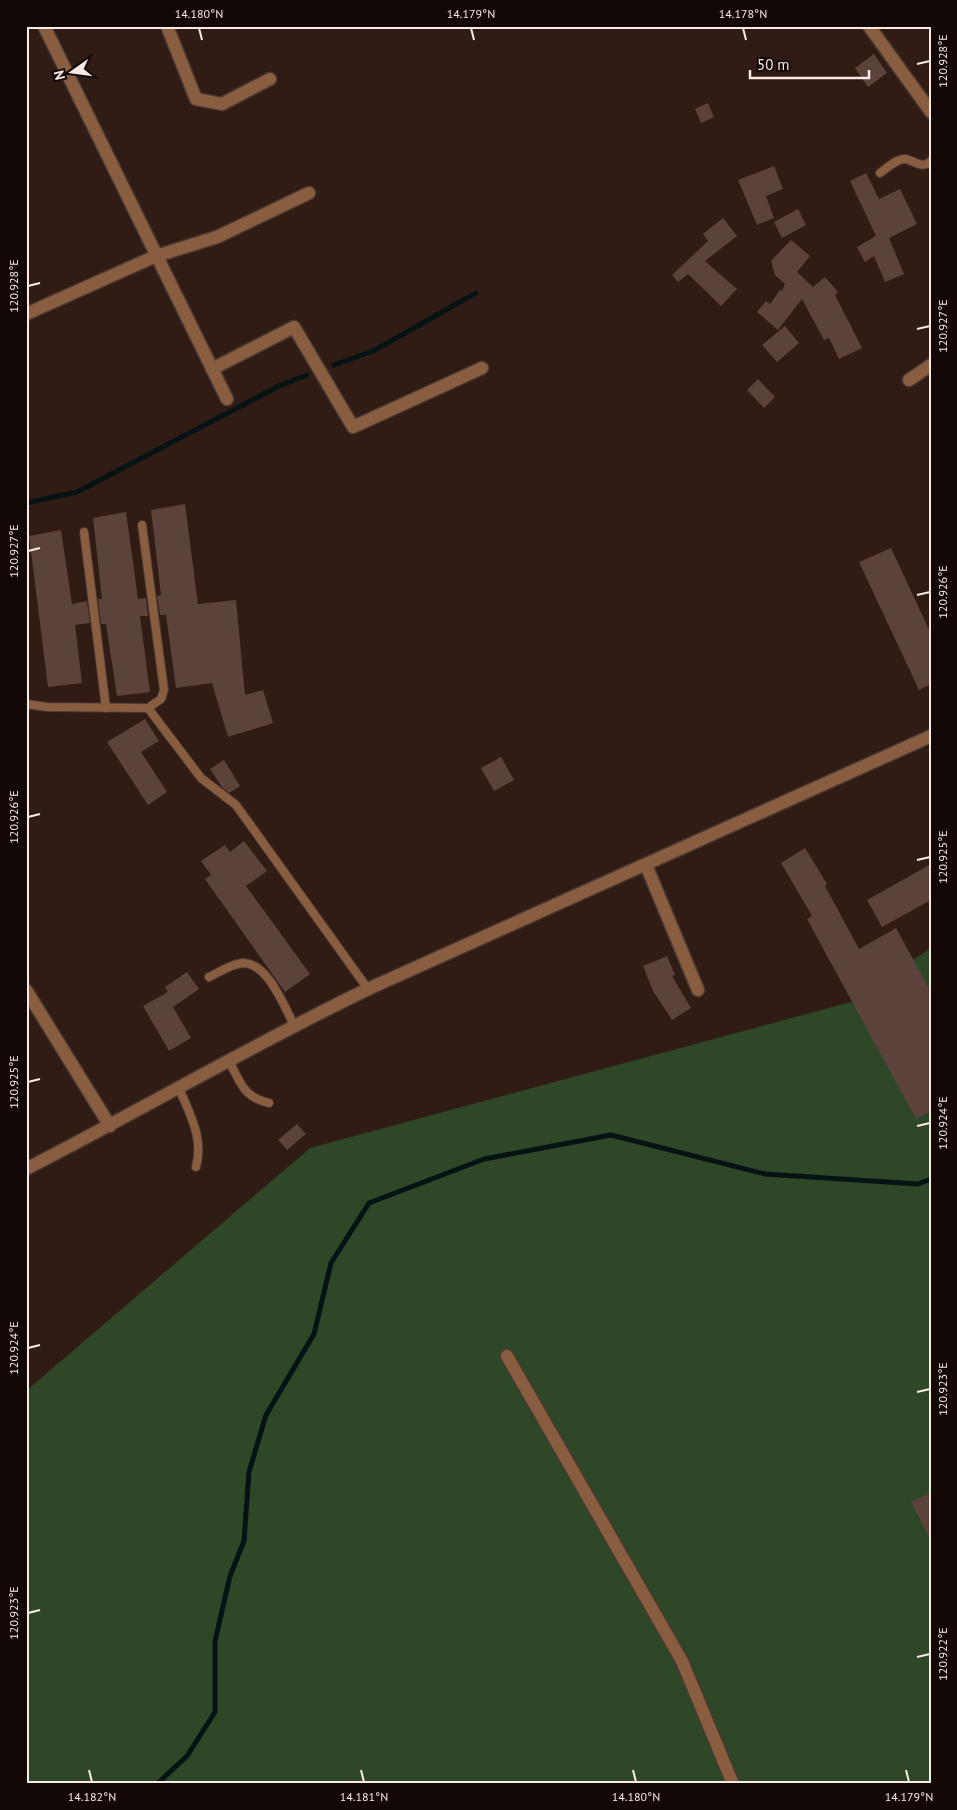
<svg xmlns="http://www.w3.org/2000/svg" width="957" height="1810" font-family="'PT Sans',sans-serif">
  <style>
    .green { fill: #2e4727 }
    .lines { fill: none; stroke-linecap: round; stroke-linejoin: round }
    .stream { stroke: #061315; stroke-width: 5 }
    .building { fill: #5b433b }
    .service-casing { stroke: #4c3932; stroke-width: 10 }
    .minor-casing { stroke: #4c3932; stroke-width: 15 }
    .tertiary-casing { stroke: #4c3932; stroke-width: 15 }
    .service { stroke: #895e40; stroke-width: 8 }
    .minor { stroke: #895e40; stroke-width: 12 }
    .tertiary { stroke: #895e40; stroke-width: 12 }
    .ticks { fill: none; stroke: #f9eae5; stroke-width: 2 }
    .neatline { fill: none; stroke: #f9eae5; stroke-width: 2 }
    .ticks-label { font-size: 12px; text-anchor: middle; fill: #f9eae5 }
  </style>
  <rect width="100%" height="100%" fill="#301c15"/>
  <path class="green" d="M 931,948 L 931,1784 L 26,1784 L 26,1391 L 310,1148 L 851,1002 Z"/>
  <g class="lines">
    <g class="stream">
      <path d="M 334,365 L 373,351 L 476,293"/>
      <path d="M 26,503 L 77,492 L 279,386 L 307,375"/>
      <path d="M 157,1784 L 187,1756 L 215,1712 L 215,1641 L 230,1576 L 244,1541 L 249,1472 L 266,1415 L 314,1334 L 331,1263 L 369,1203 L 484,1159 L 611,1135 L 765,1174 L 918,1184 L 931,1179"/>
    </g>
  </g>
  <g class="building">
    <path d="M 874,54 L 887,73 L 868,87 L 855,68 Z"/>
    <path d="M 708,103 L 714,117 L 701,123 L 695,109 Z"/>
    <path d="M 774,166 L 783,189 L 766,196 L 774,218 L 757,225 L 738,180 Z"/>
    <path d="M 866,173 L 879,199 L 900,189 L 917,224 L 889,238 L 904,274 L 885,282 L 874,256 L 865,262 L 857,247 L 876,236 L 850,181 Z"/>
    <path d="M 798,209 L 806,225 L 782,238 L 774,222 Z"/>
    <path d="M 723,218 L 737,236 L 705,261 L 737,289 L 721,306 L 688,274 L 678,282 L 672,275 L 708,241 L 703,234 Z"/>
    <path d="M 791,240 L 810,256 L 797,272 L 813,287 L 825,277 L 838,292 L 835,295 L 862,348 L 839,359 L 829,338 L 824,340 L 802,299 L 778,330 L 757,312 L 766,301 L 770,304 L 780,290 L 782,291 L 785,284 L 775,275 L 771,261 Z"/>
    <path d="M 785,326 L 799,343 L 777,362 L 762,345 Z"/>
    <path d="M 758,379 L 775,397 L 764,408 L 747,390 Z"/>
    <path d="M 185,504 L 198,604 L 236,600 L 245,695 L 263,690 L 273,723 L 228,737 L 212,683 L 176,688 L 166,615 L 160,615 L 157,596 L 161,595 L 151,510 Z"/>
    <path d="M 126,512 L 138,599 L 146,598 L 148,616 L 140,616 L 150,692 L 117,696 L 106,624 L 101,624 L 98,599 L 102,599 L 93,518 Z"/>
    <path d="M 61,530 L 72,604 L 87,601 L 90,623 L 75,625 L 82,683 L 48,687 L 29,536 Z"/>
    <path d="M 891,548 L 931,634 L 931,684 L 919,690 L 859,562 Z"/>
    <path d="M 145,719 L 159,741 L 141,752 L 167,792 L 148,805 L 107,742 Z"/>
    <path d="M 501,757 L 514,780 L 494,791 L 481,768 Z"/>
    <path d="M 224,760 L 240,786 L 229,793 L 222,787 L 210,769 Z"/>
    <path d="M 244,841 L 267,871 L 246,886 L 310,974 L 285,992 L 205,879 L 211,875 L 201,861 L 225,845 L 230,852 Z"/>
    <path d="M 805,848 L 827,884 L 825,886 L 859,949 L 896,928 L 931,992 L 931,1111 L 916,1119 L 807,919 L 812,916 L 781,863 Z"/>
    <path d="M 931,864 L 931,900 L 882,927 L 867,900 Z"/>
    <path d="M 667,956 L 675,975 L 672,976 L 691,1008 L 672,1020 L 653,991 L 643,966 Z"/>
    <path d="M 187,972 L 199,989 L 173,1007 L 191,1038 L 169,1051 L 143,1006 L 168,992 L 165,987 Z"/>
    <path d="M 297,1124 L 306,1134 L 287,1150 L 278,1140 Z"/>
    <path d="M 931,1492 L 931,1541 L 911,1502 Z"/>
  </g>
  <g class="lines">
    <g class="service-casing">
      <g id="service">
        <path d="M 880,173 C 887,168 896,159 905,159 C 914,160 922,170 931,161"/>
        <path d="M 142,525 L 164,690 L 161,699 L 148,708"/>
        <path d="M 84,532 L 106,708"/>
        <path d="M 26,704 L 47,707 L 148,708 L 201,778 L 236,805 L 368,989"/>
        <path d="M 209,977 C 218,973 228,966 238,964 C 265,956 284,1006 294,1025"/>
        <path d="M 229,1061 C 241,1083 243,1097 269,1103"/>
        <path d="M 179,1088 C 190,1115 204,1138 196,1167"/>
      </g>
    </g>
    <g class="minor-casing">
      <g id="minor">
        <path d="M 44,26 L 227,399"/>
        <path d="M 167,26 L 196,99 L 222,104 L 270,79"/>
        <path d="M 26,314 L 156,256 L 217,237 L 309,193"/>
        <path d="M 212,369 L 294,327 L 353,427 L 482,368"/>
        <path d="M 909,380 L 931,365"/>
        <path d="M 646,865 L 698,990"/>
        <path d="M 26,990 L 110,1126"/>
        <path d="M 507,1356 L 682,1661 L 733,1784"/>
      </g>
    </g>
    <g class="tertiary-casing">
      <g id="tertiary">
        <path d="M 869,26 L 931,112"/>
        <path d="M 26,1169 C 141,1110 252,1045 368,989 L 931,736"/>
      </g>
    </g>
    <use href="#service" class="service"/>
    <use href="#minor" class="minor"/>
    <use href="#tertiary" class="tertiary"/>
  </g>
  <path class="ticks" d="M 199,28 L 202,40M 471,28 L 474,40M 743,28 L 746,40M 917,64 L 930,61M 28,286 L 40,283M 917,329 L 930,326M 28,551 L 40,548M 917,595 L 930,592M 28,817 L 40,814M 917,860 L 930,857M 28,1082 L 40,1079M 917,1126 L 930,1123M 28,1348 L 40,1345M 917,1392 L 930,1389M 28,1613 L 40,1610M 917,1657 L 930,1654M 89,1770 L 92,1782M 361,1770 L 364,1782M 633,1770 L 636,1782M 906,1770 L 909,1782"/>
  <rect width="957" height="1810" fill="none" stroke="#120906" stroke-width="55"/>
  <g transform="translate(72 72) rotate(256)" stroke="#120906" stroke-width="4" paint-order="stroke">
  <path d="M0-4L9 19L0 12L-9 19Z" fill="#f9eae5"/>
  <text y="-8" font-size="14" font-weight="bold" text-anchor="middle" fill="#f9eae5">N</text>
  </g>
  <path d="M750 70v8h119v-8" fill="none" stroke="#f9eae5" stroke-width="2.5"/>
  <text x="757" y="70" font-size="15" fill="#f9eae5" stroke="#120906" stroke-width="4" paint-order="stroke">50 m</text>
  <rect x="28" y="28" width="902" height="1754" class="neatline"/>
  <g class="ticks-label">
    <text x="199" y="18">14.180°N</text>
    <text x="471" y="18">14.179°N</text>
    <text x="743" y="18">14.178°N</text>
    <text transform="translate(943 61) rotate(-90)" y="4">120.928°E</text>
    <text transform="translate(14 286) rotate(-90)" y="4">120.928°E</text>
    <text transform="translate(943 326) rotate(-90)" y="4">120.927°E</text>
    <text transform="translate(14 551) rotate(-90)" y="4">120.927°E</text>
    <text transform="translate(943 592) rotate(-90)" y="4">120.926°E</text>
    <text transform="translate(14 817) rotate(-90)" y="4">120.926°E</text>
    <text transform="translate(943 857) rotate(-90)" y="4">120.925°E</text>
    <text transform="translate(14 1082) rotate(-90)" y="4">120.925°E</text>
    <text transform="translate(943 1123) rotate(-90)" y="4">120.924°E</text>
    <text transform="translate(14 1348) rotate(-90)" y="4">120.924°E</text>
    <text transform="translate(943 1389) rotate(-90)" y="4">120.923°E</text>
    <text transform="translate(14 1613) rotate(-90)" y="4">120.923°E</text>
    <text transform="translate(943 1654) rotate(-90)" y="4">120.922°E</text>
    <text x="92" y="1801">14.182°N</text>
    <text x="364" y="1801">14.181°N</text>
    <text x="636" y="1801">14.180°N</text>
    <text x="909" y="1801">14.179°N</text>
  </g>
</svg>
